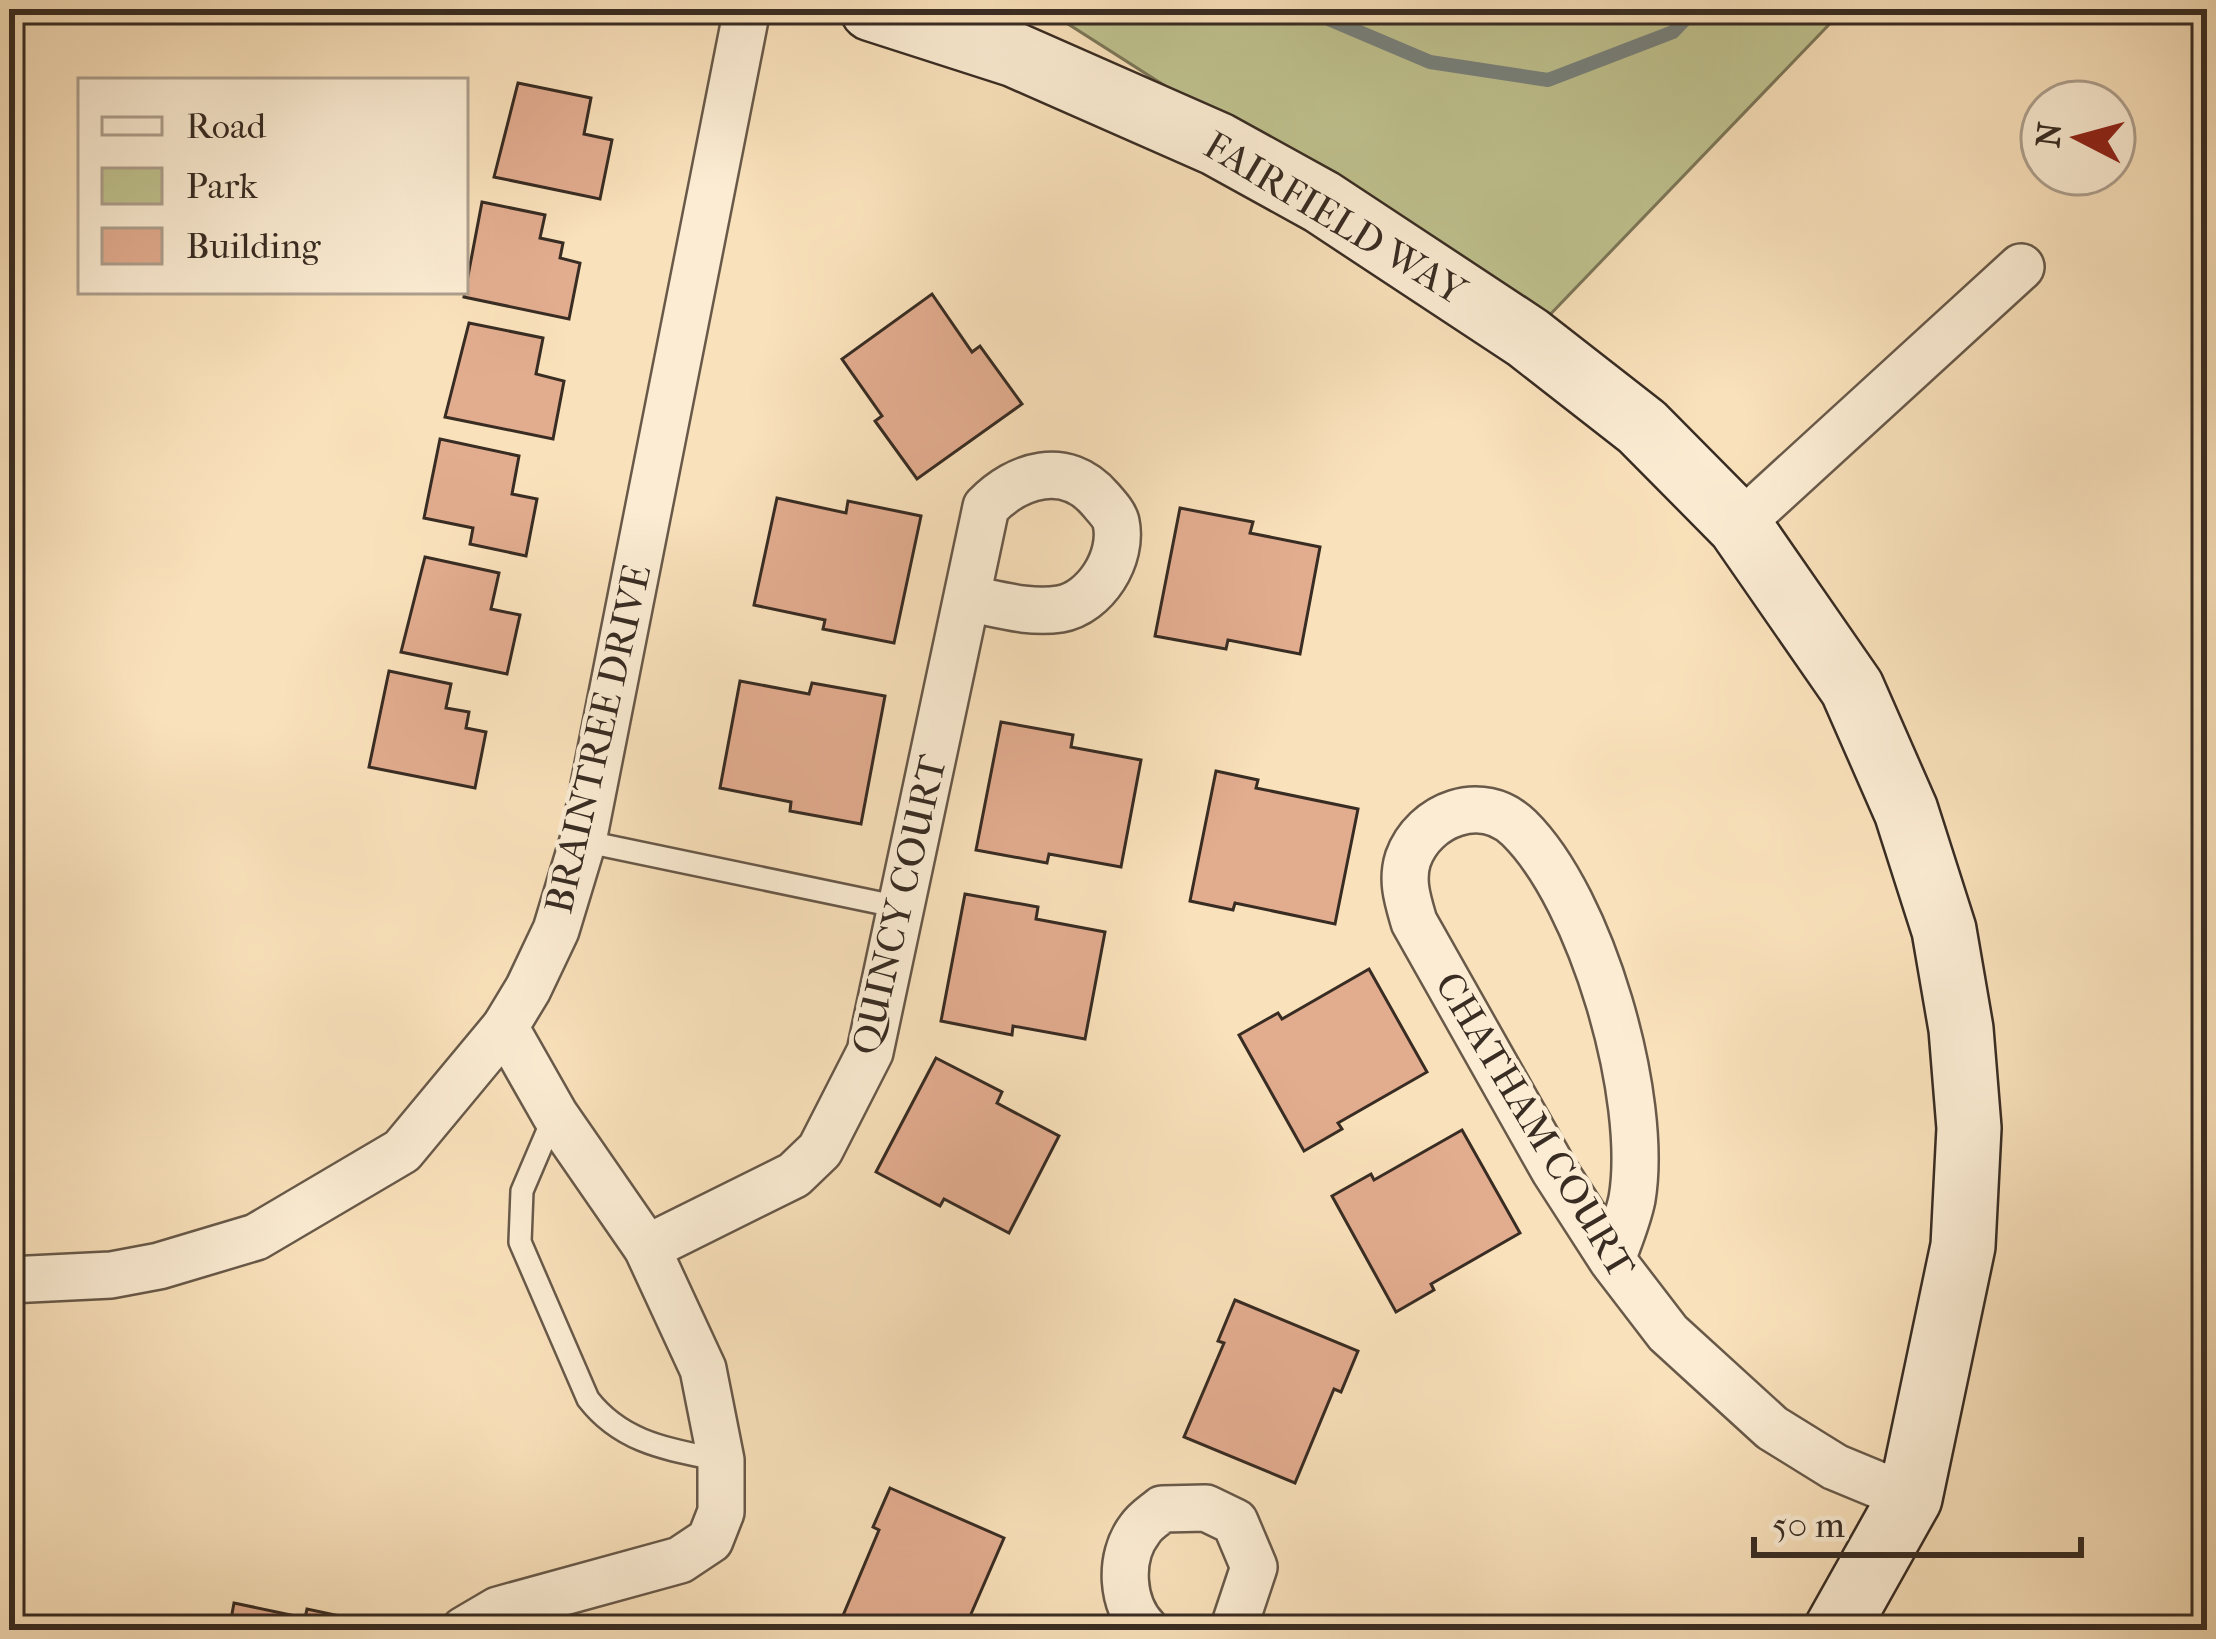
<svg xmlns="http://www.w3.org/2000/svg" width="2216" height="1639" font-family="'IM FELL French Canon',serif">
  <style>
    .green { fill: #bfc28f; stroke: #7c7759; stroke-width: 3 }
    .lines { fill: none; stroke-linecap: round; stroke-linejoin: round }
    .stream { stroke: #77827e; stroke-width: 14 }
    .building { fill: #e2ac8f; stroke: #382c23; stroke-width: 3 }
    .lane-casing { stroke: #685949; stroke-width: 26 }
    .street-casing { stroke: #685949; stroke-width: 50 }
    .secondary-casing { stroke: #382c23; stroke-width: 68 }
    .lane { stroke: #fbecd3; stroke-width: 21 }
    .street { stroke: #fbecd3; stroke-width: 45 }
    .secondary { stroke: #fbecd3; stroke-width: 63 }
    .labels { text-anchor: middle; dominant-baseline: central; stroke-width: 9; stroke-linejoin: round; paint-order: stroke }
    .street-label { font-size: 39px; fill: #382c23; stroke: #fbecd3 }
  </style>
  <rect width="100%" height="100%" fill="#f9e1bb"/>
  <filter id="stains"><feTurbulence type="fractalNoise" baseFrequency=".00167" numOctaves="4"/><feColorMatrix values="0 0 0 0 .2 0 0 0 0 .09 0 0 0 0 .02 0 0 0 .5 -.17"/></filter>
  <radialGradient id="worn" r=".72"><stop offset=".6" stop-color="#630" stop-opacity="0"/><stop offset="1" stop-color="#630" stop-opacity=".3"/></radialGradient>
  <path class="green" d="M 1017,9 L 1844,9 L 1540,325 L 1057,17 Z"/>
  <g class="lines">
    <path class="stream" d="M 1305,9 L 1430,62 L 1548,80 L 1673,32 L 1695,9"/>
  </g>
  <g class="building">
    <path d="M 518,83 L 591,98 L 584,134 L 612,140 L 600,199 L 494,177 Z"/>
    <path d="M 482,202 L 545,215 L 540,238 L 563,243 L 560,258 L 580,263 L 569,319 L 464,297 Z"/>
    <path d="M 932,294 L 972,352 L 980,346 L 1022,404 L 917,479 L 875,421 L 882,416 L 842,359 Z"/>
    <path d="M 469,323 L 543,338 L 536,374 L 564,381 L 553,439 L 445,417 Z"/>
    <path d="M 440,439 L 519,456 L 512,494 L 537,499 L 526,556 L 470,544 L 473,528 L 424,518 Z"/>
    <path d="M 777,498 L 846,513 L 848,501 L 921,516 L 894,643 L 823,629 L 825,620 L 754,605 Z"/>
    <path d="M 1180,508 L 1253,522 L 1250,533 L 1320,547 L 1300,654 L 1228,640 L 1226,649 L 1155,636 Z"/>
    <path d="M 425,557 L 499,573 L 491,609 L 520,615 L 507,674 L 401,652 Z"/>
    <path d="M 389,671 L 451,684 L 446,708 L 469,712 L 466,728 L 486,732 L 475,788 L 369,767 Z"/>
    <path d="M 740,681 L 809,694 L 812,683 L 885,696 L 861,824 L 790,811 L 791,802 L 720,788 Z"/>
    <path d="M 1001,722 L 1073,735 L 1071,747 L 1141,760 L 1121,867 L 1049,854 L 1047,863 L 976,850 Z"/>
    <path d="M 1216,771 L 1258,780 L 1256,788 L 1358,809 L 1335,924 L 1235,903 L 1233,910 L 1190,901 Z"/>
    <path d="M 965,894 L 1038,907 L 1036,919 L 1105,932 L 1085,1039 L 1013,1026 L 1012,1035 L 941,1021 Z"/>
    <path d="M 1369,969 L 1427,1072 L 1338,1123 L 1342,1129 L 1304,1151 L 1239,1035 L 1278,1013 L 1282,1019 Z"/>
    <path d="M 936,1058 L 1002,1092 L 997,1103 L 1059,1136 L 1009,1233 L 944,1199 L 940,1206 L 876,1172 Z"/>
    <path d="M 1462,1130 L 1520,1233 L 1431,1284 L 1434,1290 L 1396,1312 L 1332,1196 L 1371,1174 L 1374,1180 Z"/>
    <path d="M 1235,1300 L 1358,1351 L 1341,1392 L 1334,1389 L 1295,1483 L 1184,1437 L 1224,1343 L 1218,1341 Z"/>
    <path d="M 890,1488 L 1004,1538 L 964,1630 L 850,1630 L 839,1625 L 879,1530 L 873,1527 Z"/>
    <path d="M 234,1603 L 305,1618 L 307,1609 L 378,1624 L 376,1630 L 229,1630 Z"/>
  </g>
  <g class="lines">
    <g class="lane-casing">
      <g id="lane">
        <path d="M 583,841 L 904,908"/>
        <path d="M 554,1116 L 522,1191 L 520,1242 L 588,1399 C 622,1443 668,1449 720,1460"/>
      </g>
    </g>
    <g class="street-casing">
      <g id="street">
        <path d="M 1739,525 L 2021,267"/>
        <path d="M 647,1248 L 794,1175 L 820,1150 L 870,1052 L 986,507 C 1017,475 1066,459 1100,499 C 1105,505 1114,514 1116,522 C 1124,558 1095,603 1060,609 C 1029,614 998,604 967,598"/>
        <path d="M 1612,1260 C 1619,1240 1628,1219 1632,1199 C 1649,1098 1592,900 1519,828 C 1482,792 1424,814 1408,859 C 1401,881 1408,901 1414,922 L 1554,1170 L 1612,1260 L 1668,1333 L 1772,1428 L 1835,1467 L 1910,1498"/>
        <path d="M 9,1280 L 111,1275 L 159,1266 L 256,1237 L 402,1151 L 505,1027 L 528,989 L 556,930 L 583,841 L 747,9"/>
        <path d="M 464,1630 L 498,1610 L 680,1560 L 710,1540 L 721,1512 L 721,1460 L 703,1369 L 647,1248 L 555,1115 L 505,1027"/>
        <path d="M 1146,1630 C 1121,1605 1118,1557 1140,1529 C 1145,1521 1155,1515 1162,1509 L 1206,1508 L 1235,1522 L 1254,1567 L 1233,1630"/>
      </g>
    </g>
    <g class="secondary-casing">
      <path id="secondary" d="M 872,9 L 1015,55 L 1217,144 L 1322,202 L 1528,338 L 1642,427 L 1739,525 L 1852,688 L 1906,811 L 1944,930 L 1961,1029 L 1969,1128 L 1963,1246 L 1910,1498 L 1836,1630"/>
    </g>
    <use href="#lane" class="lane"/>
    <use href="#street" class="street"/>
    <use href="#secondary" class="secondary"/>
  </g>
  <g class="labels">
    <g class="street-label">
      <text transform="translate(1335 218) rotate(31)">FAIRFIELD WAY</text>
      <text transform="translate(598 739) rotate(-77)">BRAINTREE DRIVE</text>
      <text transform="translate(899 905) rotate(-77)">QUINCY COURT</text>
      <text transform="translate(1535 1125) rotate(59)">CHATHAM COURT</text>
    </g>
  </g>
  <rect width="2216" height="1639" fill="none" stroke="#f9e1bb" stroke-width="48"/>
  <rect x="12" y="12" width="2192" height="1615" fill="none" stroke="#382c23" stroke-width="6"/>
  <rect x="24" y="24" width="2168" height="1591" fill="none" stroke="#382c23" stroke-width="3"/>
  <rect x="78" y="78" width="390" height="216" fill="#fbecd3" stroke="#ad9f8d" stroke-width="3"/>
  <rect x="102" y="117" width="60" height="18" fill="#fbecd3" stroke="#ad9f8d" stroke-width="3"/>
  <text x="186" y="138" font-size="36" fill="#382c23">Road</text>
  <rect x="102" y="168" width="60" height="36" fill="#bfc28f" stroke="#ad9f8d" stroke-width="3"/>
  <text x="186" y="198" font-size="36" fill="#382c23">Park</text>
  <rect x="102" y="228" width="60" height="36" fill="#e2ac8f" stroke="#ad9f8d" stroke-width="3"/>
  <text x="186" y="258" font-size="36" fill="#382c23">Building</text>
  <g transform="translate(2078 138) rotate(276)"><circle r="57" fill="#fbecd3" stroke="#ad9f8d" stroke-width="3"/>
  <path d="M0-9L21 45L0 30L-21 45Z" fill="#8f2418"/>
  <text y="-18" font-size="33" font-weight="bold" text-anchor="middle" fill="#382c23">N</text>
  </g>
  <path d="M1754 1537v18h327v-18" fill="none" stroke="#382c23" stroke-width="6"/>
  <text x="1772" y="1537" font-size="36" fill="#382c23" stroke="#fbecd3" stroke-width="9" paint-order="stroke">50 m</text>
  <rect width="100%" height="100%" filter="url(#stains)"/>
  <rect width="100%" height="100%" fill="url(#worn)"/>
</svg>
